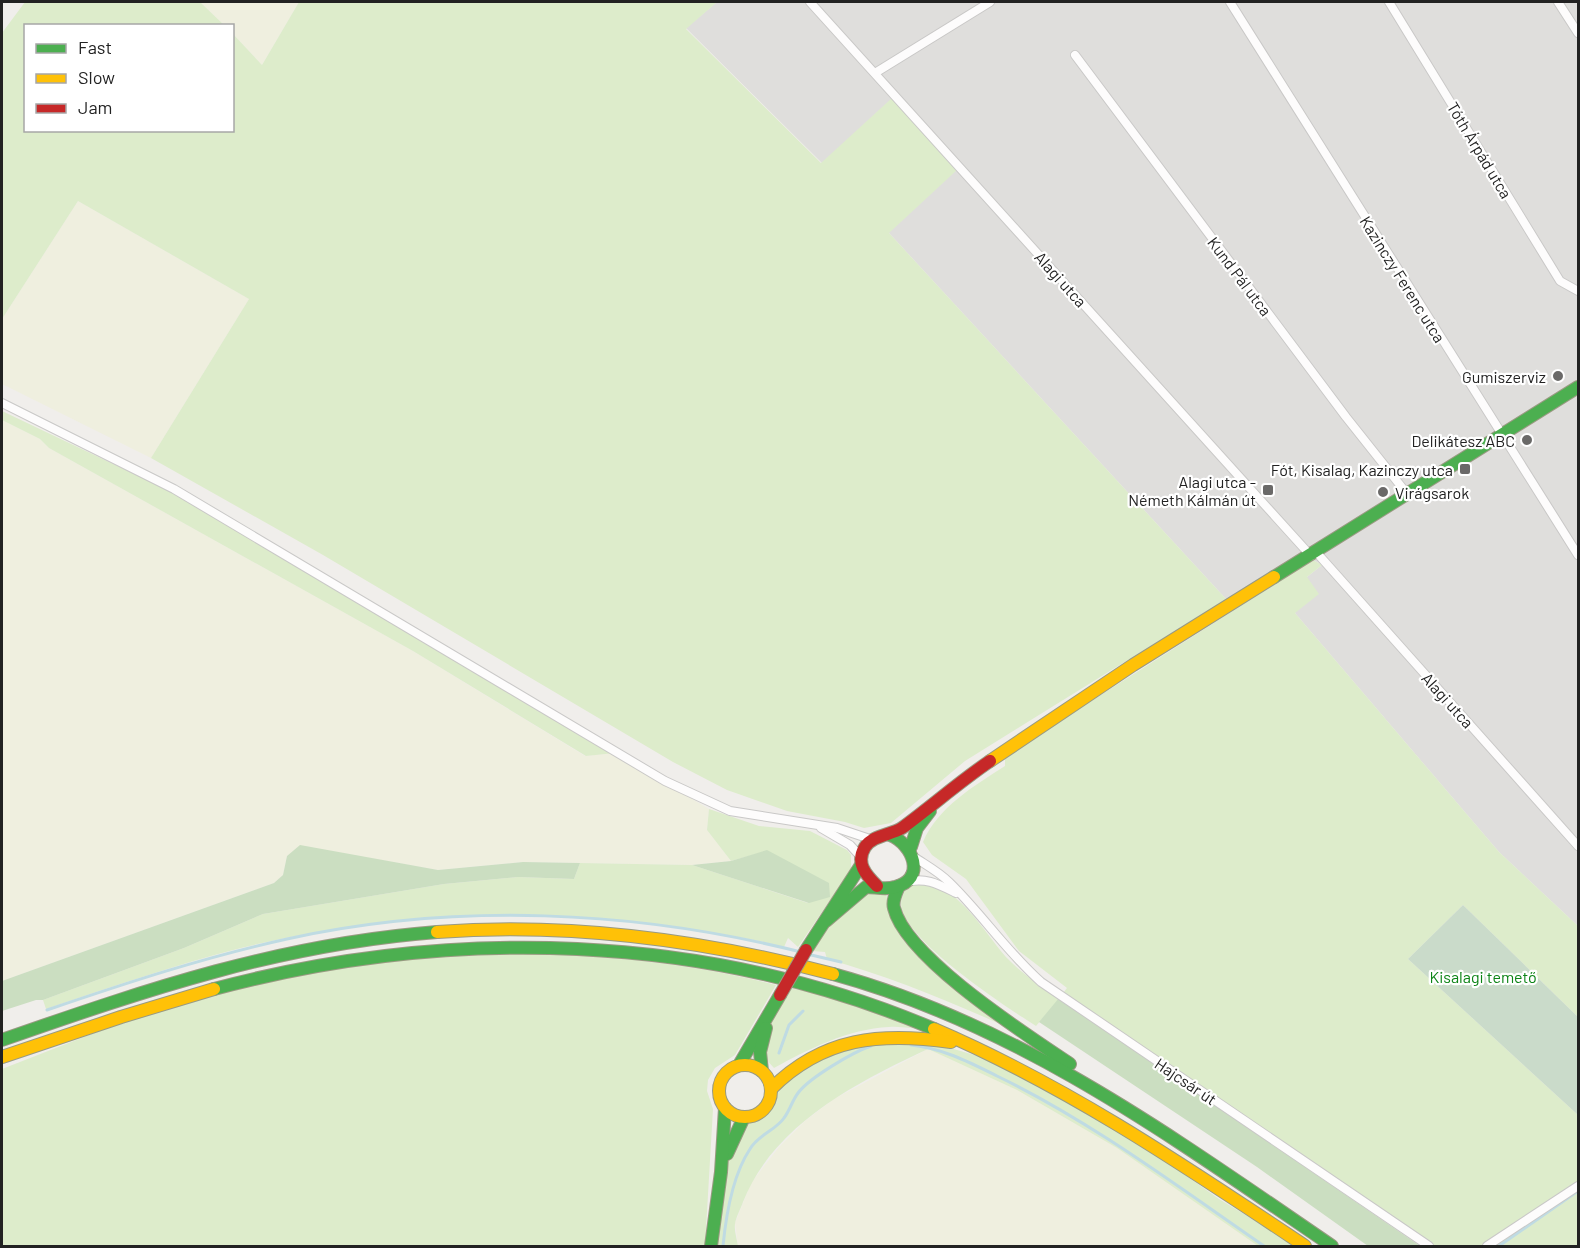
<svg xmlns="http://www.w3.org/2000/svg" width="1580" height="1248" font-family="Barlow,sans-serif">
  <style>
    .residential { fill: #dfdedc }
    .farmland { fill: #efefdf }
    .grass { fill: #ddeccb }
    .forest { fill: #cbdec1 }
    .cemetery { fill: #cadbca }
    .lines { fill: none; stroke-linecap: round; stroke-linejoin: round }
    .stream { stroke: #bfdbe3; stroke-width: 3 }
    .street-casing { stroke: #c9c8c7; stroke-width: 10 }
    .fast-casing { stroke: #999a82; stroke-width: 14 }
    .slow-casing { stroke: #999a82; stroke-width: 14 }
    .jam-casing { stroke: #999a82; stroke-width: 14 }
    .street { stroke: #fdfcfc; stroke-width: 8 }
    .fast { stroke: #4caf50; stroke-width: 12 }
    .slow { stroke: #ffc107; stroke-width: 12 }
    .jam { stroke: #c62828; stroke-width: 12 }
    .jam-bridge-casing { stroke: #999a82; stroke-width: 14; stroke-linecap: butt }
    .jam-bridge { stroke: #c62828; stroke-width: 12 }
    .poi-dot { fill: #6a6968; stroke: #fff; stroke-width: 2 }
    .labels { text-anchor: middle; dominant-baseline: central; stroke-width: 4.5; stroke-linejoin: round; paint-order: stroke }
    .street-label { font-size: 16px; fill: #222; stroke: #fff }
    .poi-label { font-size: 16px; fill: #222; stroke: #fff; text-anchor: end }
    .park-label { font-size: 16px; fill: #0c8416; stroke: #fff }
  </style>
  <rect width="100%" height="100%" fill="#f0eeeb"/>
  <path class="residential" d="M 717,2 L 1578,2 L 1578,926 L 1499,852 L 1295,613 L 1307,577 L 1322,565 L 1313,560 L 1232,612 L 1226,599 L 889,233 L 892,99 L 822,163 L 686,28 Z"/>
  <g class="farmland">
    <path d="M 200,2 L 299,2 L 262,65 L 233,34 L 232,26 L 224,25 Z"/>
    <path d="M 78,201 L 249,299 L 151,458 L 2,384 L 2,319 Z"/>
    <path d="M 2,420 L 40,439 L 49,448 L 413,651 L 585,756 L 615,753 L 709,809 L 707,830 L 731,861 L 692,865 L 523,862 L 438,870 L 300,846 L 287,856 L 283,875 L 274,883 L 2,981 Z"/>
    <path d="M 928,1049 L 1017,1090 L 1117,1148 L 1258,1246 L 738,1246 L 735,1223 L 751,1183 L 779,1147 L 805,1121 L 834,1099 Z"/>
  </g>
  <g class="grass">
    <path d="M 25,2 L 200,2 L 224,25 L 26,26 L 26,130 L 232,130 L 233,34 L 262,65 L 299,2 L 717,2 L 686,29 L 821,163 L 892,98 L 957,170 L 889,233 L 1226,599 L 965,761 L 891,823 L 864,828 L 845,822 L 787,811 L 727,790 L 673,762 L 323,555 L 151,458 L 249,299 L 78,201 L 2,319 L 2,33 Z"/>
    <path d="M 2,411 L 174,493 L 615,753 L 586,756 L 413,651 L 49,448 L 40,439 L 2,420 Z"/>
    <path d="M 1313,560 L 1322,565 L 1307,577 L 1319,594 L 1295,613 L 1499,852 L 1578,926 L 1578,1017 L 1463,905 L 1408,959 L 1578,1115 L 1578,1246 L 1420,1246 L 1059,999 L 1036,1026 C 1010,1009 889,932 902,898 C 904,892 906,886 913,884 C 951,872 987,937 1008,959 C 1022,974 1042,987 1059,998 L 1067,988 L 1019,951 L 966,879 L 932,855 L 923,842 C 938,807 974,786 1005,766 L 1005,756 Z"/>
    <path d="M 709,809 L 759,826 L 810,831 L 847,850 L 851,855 L 851,870 L 798,947 L 788,938 L 784,947 C 755,939 725,935 695,930 C 544,905 390,911 241,948 C 175,965 111,987 46,1009 L 43,1000 L 184,948 L 263,914 L 444,884 L 518,877 L 574,879 L 580,863 L 692,865 L 808,903 L 767,851 L 731,861 L 707,830 Z"/>
    <path d="M 860,891 L 886,893 L 889,909 L 1016,1031 C 953,1003 892,977 827,959 L 825,952 L 812,951 L 830,923 Z"/>
    <path d="M 456,952 C 564,952 671,958 776,985 L 735,1055 L 715,1068 L 708,1080 L 707,1091 L 713,1109 L 705,1246 L 2,1246 L 2,1069 L 171,1003 L 273,977 Z"/>
    <path d="M 790,988 L 815,993 L 927,1030 C 915,1029 901,1026 889,1027 C 848,1029 809,1049 774,1068 L 764,1057 L 771,1022 Z"/>
    <path d="M 866,1041 L 943,1046 L 992,1060 L 1140,1143 L 1219,1199 L 1297,1246 L 1258,1246 L 1117,1148 L 1017,1090 L 928,1049 C 857,1082 773,1125 743,1202 C 741,1208 736,1217 735,1224 C 734,1231 737,1239 738,1246 L 716,1246 C 720,1218 723,1145 743,1125 C 748,1120 760,1118 767,1113 L 777,1090 L 795,1071 Z"/>
  </g>
  <g class="forest">
    <path d="M 300,845 L 438,870 L 523,862 L 580,863 L 574,879 L 518,877 L 444,884 L 263,914 L 184,948 L 43,1000 L 36,1000 L 2,1011 L 2,981 L 274,883 L 283,875 L 287,856 Z"/>
    <path d="M 767,850 L 829,883 L 830,897 L 809,903 L 692,865 L 731,861 Z"/>
    <path d="M 1059,998 L 1420,1246 L 1368,1246 L 1257,1167 L 1039,1022 Z"/>
  </g>
  <path class="cemetery" d="M 1463,905 L 1578,1017 L 1578,1115 L 1408,959 Z"/>
  <g class="lines">
    <g class="stream">
      <path d="M 807,954 L 841,962"/>
      <path d="M 47,1010 C 126,983 205,957 287,939 C 456,902 634,910 801,952"/>
      <path d="M 911,1045 C 942,1048 969,1062 997,1076 C 1092,1122 1177,1186 1264,1246"/>
      <path d="M 779,1053 L 789,1025 L 803,1011"/>
      <path d="M 723,1246 C 726,1215 732,1176 750,1149 C 758,1135 776,1130 784,1118 C 790,1110 792,1101 798,1093 C 809,1078 853,1052 871,1046"/>
      <path d="M 1499,1246 L 1578,1191"/>
    </g>
    <g class="street-casing">
      <g id="street">
        <path d="M 810,2 L 1311,556"/>
        <path d="M 1230,2 L 1578,555"/>
        <path d="M 1389,2 L 1560,281 L 1578,291"/>
        <path d="M 1558,2 L 1578,33"/>
        <path d="M 1075,55 L 1346,417 L 1408,495"/>
        <path d="M 875,73 L 990,2"/>
        <path d="M 2,403 L 174,489 L 665,781 L 730,811 L 837,828 L 873,840"/>
        <path d="M 1317,553 L 1578,846"/>
        <path d="M 821,828 L 850,845 L 862,858"/>
        <path d="M 914,857 C 926,865 939,872 949,882 C 982,914 1006,951 1041,982 L 1429,1246"/>
        <path d="M 906,882 C 926,877 938,884 956,893"/>
        <path d="M 1487,1246 L 1578,1186"/>
      </g>
    </g>
    <g class="fast-casing">
      <g id="fast">
        <path d="M 1274,577 L 1578,387"/>
        <path d="M 911,847 L 917,828 L 930,811"/>
        <path d="M 899,886 C 896,893 892,901 894,908 C 906,958 1027,1035 1070,1064"/>
        <path d="M 826,921 L 866,887 C 875,887 886,890 895,887 C 927,879 913,844 890,835"/>
        <path d="M 806,950 L 861,865"/>
        <path d="M 833,974 C 1020,1025 1175,1139 1332,1246"/>
        <path d="M 214,989 C 451,926 706,932 934,1029"/>
        <path d="M 2,1040 C 148,989 281,944 437,932"/>
        <path d="M 739,1065 L 780,995"/>
        <path d="M 762,1071 L 760,1052 L 766,1028"/>
        <path d="M 727,1154 L 744,1117"/>
        <path d="M 711,1246 L 721,1172 L 725,1108"/>
      </g>
    </g>
    <g class="slow-casing">
      <g id="slow">
        <path d="M 990,761 L 1133,665 L 1274,577"/>
        <path d="M 437,932 C 571,922 703,940 833,974"/>
        <path d="M 934,1029 C 1067,1086 1185,1166 1305,1246"/>
        <path d="M 2,1057 L 121,1017 L 214,989"/>
        <circle cx="745" cy="1091" r="26"/>
        <path d="M 771,1089 C 823,1037 881,1032 951,1042"/>
      </g>
    </g>
    <g class="jam-casing">
      <path id="jam" d="M 877,886 C 866,875 855,863 865,847 C 873,835 891,835 902,828 C 932,806 959,782 990,761"/>
    </g>
    <use href="#street" class="street"/>
    <use href="#fast" class="fast"/>
    <use href="#slow" class="slow"/>
    <use href="#jam" class="jam"/>
    <g class="jam-bridge-casing">
      <path id="jam-bridge" d="M 780,995 L 806,950"/>
    </g>
    <use href="#jam-bridge" class="jam-bridge"/>
  </g>
  <g class="poi-dot">
    <circle cx="1558" cy="376" r="6"/>
    <circle cx="1527" cy="440" r="6"/>
    <rect x="1459" y="463" width="12" height="12" rx="3"/>
    <rect x="1262" y="484" width="12" height="12" rx="3"/>
    <circle cx="1383" cy="492" r="6"/>
  </g>
  <g class="labels">
    <g class="street-label">
      <text transform="translate(1480 150) rotate(59)">Tóth Árpád utca</text>
      <text transform="translate(1240 276) rotate(53)">Kund Pál utca</text>
      <text transform="translate(1061 279) rotate(48)">Alagi utca</text>
      <text transform="translate(1403 279) rotate(58)">Kazinczy Ferenc utca</text>
      <text transform="translate(1448 700) rotate(48)">Alagi utca</text>
      <text transform="translate(1186 1081) rotate(34)">Hajcsár út</text>
    </g>
    <g class="poi-label">
      <text x="1546" y="376">Gumiszerviz</text>
      <text x="1515" y="440">Delikátesz ABC</text>
      <text x="1453" y="469">Fót, Kisalag, Kazinczy utca</text>
      <text x="1256" y="481">Alagi utca -<tspan x="1256" dy="18">Németh Kálmán út</tspan></text>
      <text x="1395" y="492" text-anchor="start">Virágsarok</text>
    </g>
    <g class="park-label">
      <text x="1483" y="976">Kisalagi temető</text>
    </g>
  </g>
  <rect width="1580" height="1248" fill="none" stroke="#222222" stroke-width="6"/>
  <rect x="24" y="24" width="210" height="108" fill="#ffffff" stroke="#a7a7a7" stroke-width="1.5"/>
  <rect x="36" y="44" width="30" height="9" fill="#4caf50" stroke="#a7a7a7" stroke-width="1.5"/>
  <text x="78" y="54" font-size="18" fill="#222222">Fast</text>
  <rect x="36" y="74" width="30" height="9" fill="#ffc107" stroke="#a7a7a7" stroke-width="1.5"/>
  <text x="78" y="84" font-size="18" fill="#222222">Slow</text>
  <rect x="36" y="104" width="30" height="9" fill="#c62828" stroke="#a7a7a7" stroke-width="1.5"/>
  <text x="78" y="114" font-size="18" fill="#222222">Jam</text>
</svg>
